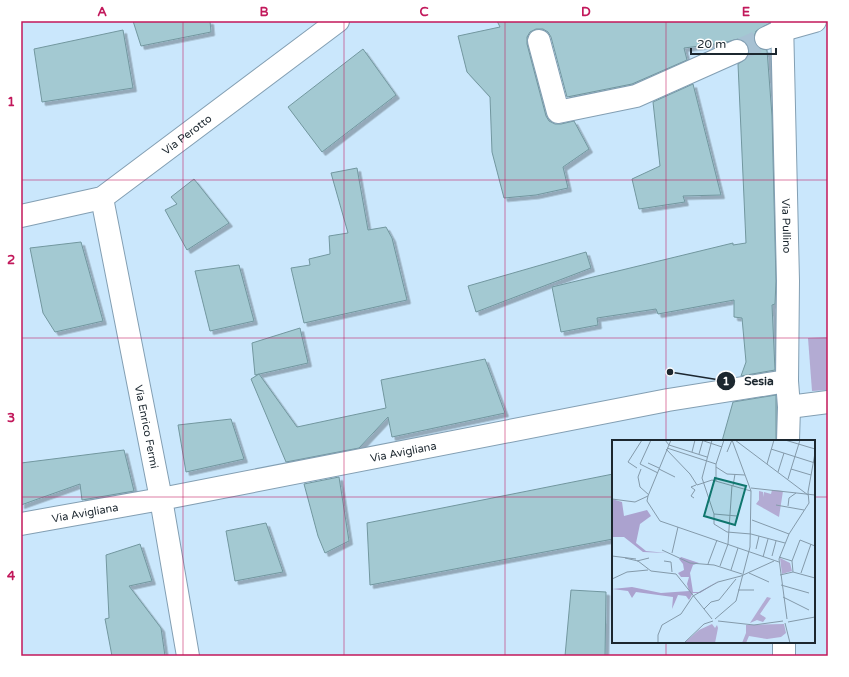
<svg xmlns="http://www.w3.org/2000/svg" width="849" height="677" font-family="'Varela Round',sans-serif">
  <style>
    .green { fill: #b3abd3 }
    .building { fill: #a3c9d2; stroke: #72979f; filter: url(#shadow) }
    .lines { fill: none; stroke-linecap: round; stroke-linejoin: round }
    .street-tunnel { stroke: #a7c1d3; stroke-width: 22; stroke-dasharray: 22 11; stroke-linecap: butt }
    .street-casing { stroke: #839fb3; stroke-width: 24 }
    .street { stroke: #fff; stroke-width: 22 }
    .grid { fill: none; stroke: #c2185b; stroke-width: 1; stroke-opacity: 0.55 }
    .labels { text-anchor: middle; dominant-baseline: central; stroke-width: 4; stroke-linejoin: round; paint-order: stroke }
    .street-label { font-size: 11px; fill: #1c272f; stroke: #fff }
    .inset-road { fill: none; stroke: #849aaa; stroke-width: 1 }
    .view { fill: #0f766e; fill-opacity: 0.15; stroke: #0f766e; stroke-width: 2 }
    .inset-edge { fill: none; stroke: #1c272f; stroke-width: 2 }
    .leader { fill: none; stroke: #1c272f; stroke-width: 1.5 }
    .callout-dot { fill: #1c272f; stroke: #fff; stroke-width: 1.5 }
    .mark-label { font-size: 12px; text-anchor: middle; font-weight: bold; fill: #fff }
    .callout-label { font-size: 12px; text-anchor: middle; font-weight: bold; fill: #1c272f; stroke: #fff; stroke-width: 4; stroke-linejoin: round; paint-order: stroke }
    .neatline { fill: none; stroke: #c2185b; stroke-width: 1.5 }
    .grid-label { font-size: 13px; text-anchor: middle; font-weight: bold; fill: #c2185b }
  </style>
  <defs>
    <filter id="shadow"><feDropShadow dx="3.5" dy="3.5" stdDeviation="0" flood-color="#0004"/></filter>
  </defs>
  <rect width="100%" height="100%" fill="#cae7fc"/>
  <path class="green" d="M 828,337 L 828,390 L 812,391 L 808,338 Z"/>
  <g class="building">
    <path d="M 133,21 L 210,21 L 211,32 L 141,46 Z"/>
    <path d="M 497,21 L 770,21 L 770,23 L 756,31 L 754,37 L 755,43 L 759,48 L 767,50 L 772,116 L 776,281 L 775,304 L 772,305 L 775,370 L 741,376 L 746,362 L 742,318 L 734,317 L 734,300 L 658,314 L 656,309 L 597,318 L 598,325 L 561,332 L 552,287 L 733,243 L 733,245 L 746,243 L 738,64 L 747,58 L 749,52 L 748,46 L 744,41 L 738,39 L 723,43 L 684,48 L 687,60 L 632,84 L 567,97 L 551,37 L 548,32 L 543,29 L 536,29 L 530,32 L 527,37 L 527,44 L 546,116 L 549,121 L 555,124 L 561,124 L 574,121 L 589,149 L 563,167 L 568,188 L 536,195 L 504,198 L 492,152 L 490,97 L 467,72 L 458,36 L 500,27 Z"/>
    <path d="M 123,30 L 133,88 L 42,102 L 34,49 Z"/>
    <path d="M 363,49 L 396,95 L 322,152 L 288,107 Z"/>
    <path d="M 693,84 L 721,195 L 683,196 L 685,202 L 639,209 L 632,179 L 660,166 L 653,102 Z"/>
    <path d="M 357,168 L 368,230 L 386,227 L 392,238 L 407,300 L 304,323 L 291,268 L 310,265 L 309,259 L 330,254 L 329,236 L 348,233 L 331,173 Z"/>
    <path d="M 194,179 L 229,223 L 187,250 L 165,210 L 177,204 L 171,197 Z"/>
    <path d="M 81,242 L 103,321 L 55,332 L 43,313 L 30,248 Z"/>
    <path d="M 586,252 L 591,268 L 476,312 L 468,286 Z"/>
    <path d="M 239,265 L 254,321 L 210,331 L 195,271 Z"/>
    <path d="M 300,328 L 308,363 L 255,375 L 252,343 Z"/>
    <path d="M 485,359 L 505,413 L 392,437 L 388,417 L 359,448 L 286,462 L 251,379 L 259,374 L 297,427 L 386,408 L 381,380 Z"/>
    <path d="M 776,395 L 776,441 L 722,441 L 733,402 Z"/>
    <path d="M 231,419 L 244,459 L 186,472 L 178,425 Z"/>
    <path d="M 124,450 L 134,491 L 82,500 L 80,484 L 21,505 L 21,463 Z"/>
    <path d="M 613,474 L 613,539 L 370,585 L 367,523 Z"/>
    <path d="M 339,477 L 349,541 L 325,553 L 318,536 L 304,484 Z"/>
    <path d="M 266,523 L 283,572 L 235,581 L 226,531 Z"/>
    <path d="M 140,544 L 152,581 L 129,586 L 161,628 L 165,656 L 112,656 L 105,619 L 109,618 L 106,555 Z"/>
    <path d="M 571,590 L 606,592 L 605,656 L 565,656 Z"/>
  </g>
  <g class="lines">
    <path class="street-tunnel" d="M 737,51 L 766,38"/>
    <g class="street-casing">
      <g id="street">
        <path id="s1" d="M 782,21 L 788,281 L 787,381 L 789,407 L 788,441"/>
        <path d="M 766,38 L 783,30 L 815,21"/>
        <path d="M 539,41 L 558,112 L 636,96 L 737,51"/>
        <path id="s2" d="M 102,198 L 161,499 L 188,656"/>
        <path id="s3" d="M 21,216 L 102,198 L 338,21"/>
        <path d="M 789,407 L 828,402"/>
        <path id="s4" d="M 21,524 L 161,499 L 668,400 L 787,381"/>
        <path d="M 784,656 L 784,642"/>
      </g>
    </g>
    <use href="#street" class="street"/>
  </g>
  <path class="grid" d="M 183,21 L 183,656M 344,21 L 344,656M 505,21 L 505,656M 666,21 L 666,441M 21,180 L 828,180M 21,338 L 828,338M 21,497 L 613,497M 814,497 L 828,497M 666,642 L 666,656"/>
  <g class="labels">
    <g class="street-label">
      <text stroke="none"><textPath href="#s3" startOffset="189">Via Perotto</textPath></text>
      <text stroke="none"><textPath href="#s1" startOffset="205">Via Pullino</textPath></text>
      <text stroke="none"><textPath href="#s2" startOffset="233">Via Enrico Fermi</textPath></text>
      <text stroke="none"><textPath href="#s4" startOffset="389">Via Avigliana</textPath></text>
      <text stroke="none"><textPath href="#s4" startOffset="65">Via Avigliana</textPath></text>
    </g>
  </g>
  <g transform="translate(612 440)">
    <rect width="203" height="203" fill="#cae7fc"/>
    <path d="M 160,50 L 171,51 L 167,77 L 144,64 L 147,60 L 147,51 L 151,52 L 151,57 L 152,52 L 159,54 ZM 168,118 L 178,123 L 180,131 L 170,134 ZM 155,157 L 159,158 L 148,174 L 154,178 L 151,182 L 145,180 L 138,183 ZM 100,184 L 103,188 L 105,185 L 106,188 L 103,203 L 72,203 L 87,190 ZM 172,184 L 174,193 L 169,197 L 155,199 L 137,196 L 134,203 L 130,203 L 134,193 L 134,185 Z" fill="#b3abd3"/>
    <path d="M 0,59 L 10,62 L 12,76 L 35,70 L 39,76 L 28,84 L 24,103 L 34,111 L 55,113 L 31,112 L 12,97 L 0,97 ZM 69,117 L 87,123 L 81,125 L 78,133 L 81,152 L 87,152 L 108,140 L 88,153 L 81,153 L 77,160 L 74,156 L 66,155 L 60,169 L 61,157 L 24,152 L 20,158 L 16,151 L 0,149 L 20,147 L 49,153 L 77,151 L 75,144 L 77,137 L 69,137 L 66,133 L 72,130 L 71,124 L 67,119 Z" fill="#aba2cf"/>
    <path class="inset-road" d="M 39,0 L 28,24 L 46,33M 53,0 L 57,5 L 95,17M 89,0 L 110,7M 100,0 L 90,38 L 102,74 L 102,84 L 115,92 L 139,94 L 173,103M 123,0 L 196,55M 173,0 L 203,9M 55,8 L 104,24M 54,9 L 78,34 L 85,45 L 100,40 L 139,51M 159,9 L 203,23M 80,12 L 83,0M 115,12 L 120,0M 87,14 L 91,0M 36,23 L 47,28M 155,24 L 162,0M 104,27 L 115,34 L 133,35M 25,28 L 16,22 L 30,0M 29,29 L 26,37 L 28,47 L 37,55M 47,29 L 63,37M 179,29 L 199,35M 166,32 L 172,13M 176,39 L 188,0M 104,41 L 104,24 L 112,0M 121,46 L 123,34M 139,48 L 203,55M 36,56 L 35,61 L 48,81 L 167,122M 82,58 L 79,56 L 83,50 L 79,47 L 84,45M 0,59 L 23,62 L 36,56 L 59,0M 164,65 L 192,70M 176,66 L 177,58 L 184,53M 102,74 L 125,76M 140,80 L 177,94M 144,109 L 147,96M 50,110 L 78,123 L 102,125 L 130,134M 60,113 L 66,87M 0,116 L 24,119M 160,116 L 164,101M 151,117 L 156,99M 167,117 L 180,121M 13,118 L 26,121 L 39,131 L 64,134 L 100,179M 25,121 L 37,118M 52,121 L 59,122 L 60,132M 96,124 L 105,100M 108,126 L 116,104 L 120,45M 119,130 L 126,108M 181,132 L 180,121 L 188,100 L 203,106M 137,133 L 157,142M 189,133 L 199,104M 168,135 L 181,132 L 203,138M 0,139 L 15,132 L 36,130M 169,145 L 197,153M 126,150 L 142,150M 171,157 L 197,170M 92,169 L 99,162 L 107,160 L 124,139M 103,179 L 124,161 L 138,107 L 139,51 L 120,0M 175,179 L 167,119 L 177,94 L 197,63 L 196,52 L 203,13M 106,181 L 142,185 L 171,181M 176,182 L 203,177M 173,183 L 178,203M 46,203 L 46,195 L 50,185 L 69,174 L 81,156 L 106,142 L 129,136 L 162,121M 72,203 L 92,184 L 101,181"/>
    <path class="view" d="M 103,38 L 134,46 L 123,85 L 92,76 Z"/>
    <rect width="203" height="203" class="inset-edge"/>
  </g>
  <path class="leader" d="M670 372L726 381"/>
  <g class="callout-dot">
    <circle cx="670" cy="372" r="4"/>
    <circle cx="726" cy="381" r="10"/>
  </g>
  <g class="mark-label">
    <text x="726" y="385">1</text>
  </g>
  <g class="callout-label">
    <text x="759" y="385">Sesia</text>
  </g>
  <rect width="849" height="677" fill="none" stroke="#ffffff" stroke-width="44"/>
  <path d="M691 48v6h85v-6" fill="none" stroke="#1c272f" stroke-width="2"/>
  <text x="697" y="48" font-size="12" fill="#1c272f" stroke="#ffffff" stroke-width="3" paint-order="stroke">20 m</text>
  <rect x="22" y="22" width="805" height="633" class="neatline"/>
  <g class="grid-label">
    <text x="102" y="16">A</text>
    <text x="264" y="16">B</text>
    <text x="424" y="16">C</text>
    <text x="586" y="16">D</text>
    <text x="746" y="16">E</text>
    <text x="11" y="106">1</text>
    <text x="11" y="264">2</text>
    <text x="11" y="422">3</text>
    <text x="11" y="580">4</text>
  </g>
</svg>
